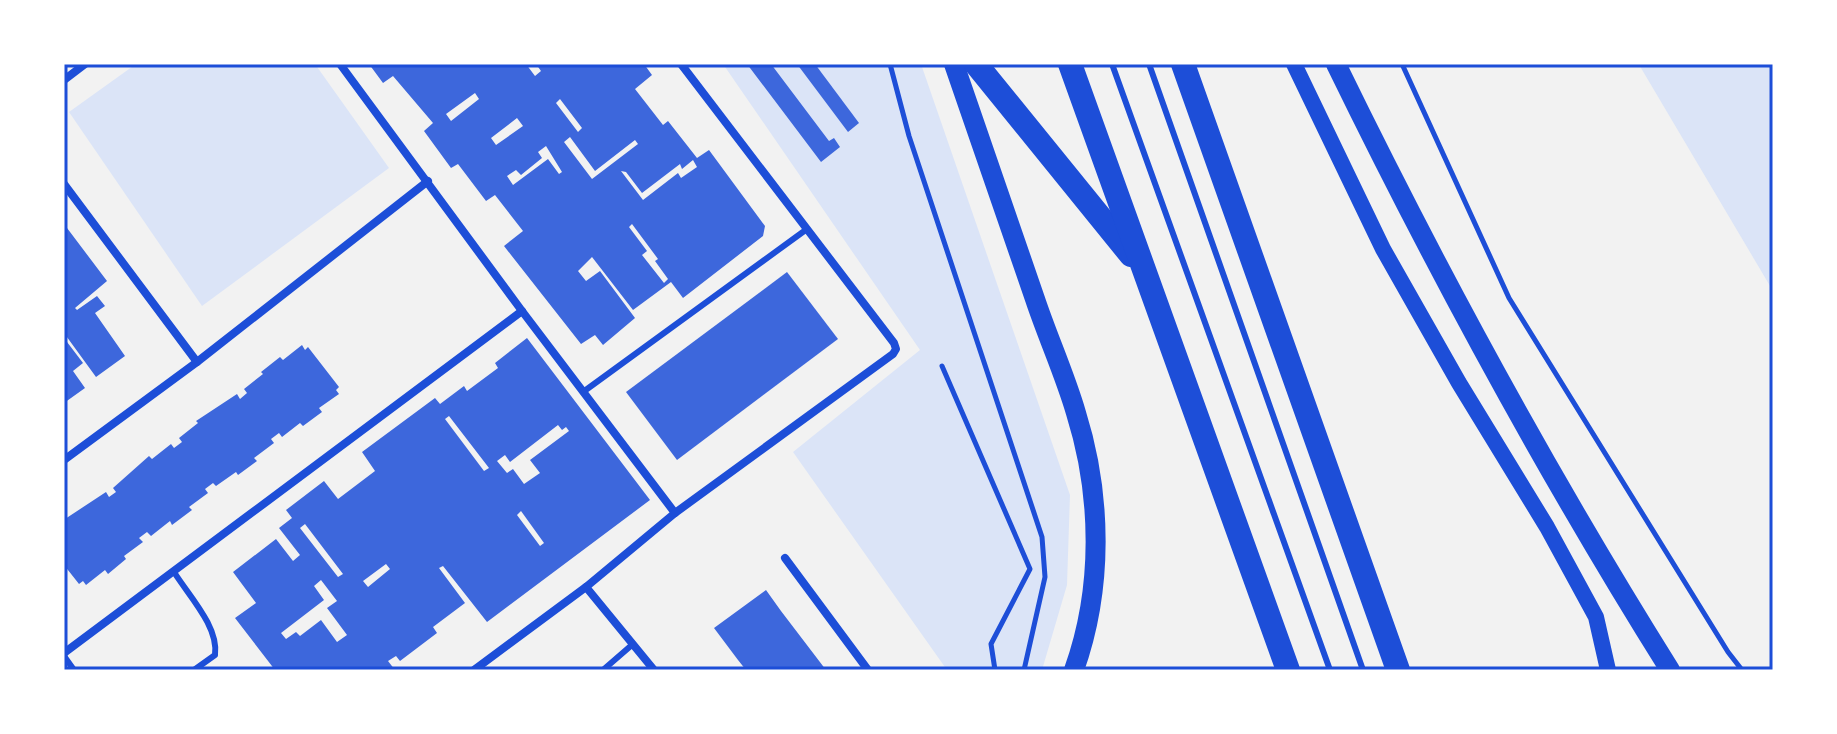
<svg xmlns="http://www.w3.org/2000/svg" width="1837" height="734" font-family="'Nunito Sans',sans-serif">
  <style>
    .green { fill: #dbe4f7 }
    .building { fill: #3d67dc; fill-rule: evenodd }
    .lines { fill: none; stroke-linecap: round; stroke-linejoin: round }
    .path { stroke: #1d4ed8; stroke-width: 5 }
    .service { stroke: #1d4ed8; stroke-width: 6 }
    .minor { stroke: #1d4ed8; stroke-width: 8 }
    .secondary { stroke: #1d4ed8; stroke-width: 16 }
    .primary { stroke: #1d4ed8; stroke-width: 20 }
    .motorway { stroke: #1d4ed8; stroke-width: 24 }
    .neatline { fill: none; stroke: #1d4ed8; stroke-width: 3 }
  </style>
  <rect width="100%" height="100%" fill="#f2f2f2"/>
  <g class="green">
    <path d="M 136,64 L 315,64 L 389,168 L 202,306 L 69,112 Z"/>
    <path d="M 723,64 L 921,64 L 1070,495 L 1067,585 L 1042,670 L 947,670 L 793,452 L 920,350 Z"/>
    <path d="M 1639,64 L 1773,64 L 1773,291 L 1641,68 Z"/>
  </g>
  <g class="building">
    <path d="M 369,64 L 526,64 L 535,76 L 541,71 L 536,64 L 644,64 L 652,75 L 635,89 L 663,125 L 668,121 L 697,158 L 709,150 L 765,226 L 763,236 L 683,298 L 671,282 L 633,310 L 592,257 L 578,271 L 586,281 L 600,271 L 635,318 L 603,345 L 595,335 L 581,344 L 504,246 L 523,231 L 495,195 L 486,201 L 458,164 L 451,168 L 424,131 L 433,123 L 393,76 L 383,83 ZM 475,93 L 479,99 L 451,121 L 446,114 ZM 560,99 L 582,128 L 578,132 L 556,103 ZM 517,118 L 523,126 L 496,145 L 491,138 ZM 570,137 L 595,171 L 635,140 L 638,144 L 592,179 L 564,142 ZM 546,146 L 562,172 L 559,174 L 548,159 L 513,185 L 507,176 L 516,170 L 521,175 L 542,158 L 538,152 ZM 693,160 L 697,167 L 681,178 L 678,173 L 643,200 L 621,171 L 626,172 L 642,193 L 680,164 L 682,169 ZM 632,224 L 658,259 L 655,261 L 668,279 L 664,283 L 642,255 L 647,251 L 629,227 Z"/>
    <path d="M 747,64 L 771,64 L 829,141 L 834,138 L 840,147 L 821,162 Z"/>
    <path d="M 797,64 L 815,64 L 859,123 L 848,132 Z"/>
    <path d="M 64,224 L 107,281 L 75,308 L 77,310 L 97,296 L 105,306 L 95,313 L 125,356 L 96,377 L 64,333 Z"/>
    <path d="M 787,272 L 838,339 L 677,460 L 626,392 Z"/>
    <path d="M 64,338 L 83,363 L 73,371 L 85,388 L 64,403 Z"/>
    <path d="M 527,338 L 650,500 L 487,622 L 443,566 L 439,568 L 465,603 L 433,627 L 437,633 L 400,661 L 396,656 L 388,661 L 395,670 L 275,670 L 235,618 L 256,603 L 233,572 L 276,539 L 293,561 L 300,555 L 279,528 L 292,518 L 286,510 L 324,481 L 338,499 L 375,471 L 362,452 L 435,398 L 440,404 L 464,386 L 467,391 L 498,368 L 495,363 ZM 449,416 L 489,468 L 484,471 L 445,419 ZM 558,425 L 562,430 L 566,427 L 569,431 L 530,460 L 540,473 L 524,484 L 513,469 L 507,473 L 497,461 L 505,455 L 510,462 ZM 521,511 L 544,543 L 540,546 L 517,515 ZM 305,524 L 343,574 L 338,577 L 300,528 ZM 386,564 L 390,569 L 368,587 L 363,581 ZM 321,580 L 337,601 L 327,608 L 347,635 L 337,642 L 321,620 L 300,636 L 296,632 L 286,639 L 281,633 L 324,600 L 314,586 Z"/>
    <path d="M 302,345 L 305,350 L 308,347 L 339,387 L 336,390 L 339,394 L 319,408 L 322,412 L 303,426 L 300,423 L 282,437 L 279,433 L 271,439 L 274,443 L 254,458 L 257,461 L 238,475 L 236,472 L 216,486 L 213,483 L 205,489 L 208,493 L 189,507 L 192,510 L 172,525 L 170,521 L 151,536 L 147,532 L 139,538 L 143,542 L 124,556 L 126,559 L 108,574 L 105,570 L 86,585 L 83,581 L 79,584 L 64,565 L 65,519 L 106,492 L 109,497 L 116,492 L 113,488 L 149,456 L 152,459 L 171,444 L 174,448 L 182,442 L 179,438 L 198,423 L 196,421 L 237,394 L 240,399 L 247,393 L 244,389 L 263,374 L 261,372 L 280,357 L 283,360 Z"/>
    <path d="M 766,590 L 781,611 L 826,670 L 746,670 L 738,660 L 714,628 Z"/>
  </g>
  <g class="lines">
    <g class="path">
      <path d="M 890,64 L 909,136 L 1042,537 L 1045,577 L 1024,670"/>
      <path d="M 1402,64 L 1509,298 L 1728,652 L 1742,670"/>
      <path d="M 942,366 L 1030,569 L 991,644 L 995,670"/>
    </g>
    <g class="service">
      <path d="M 1112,64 L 1330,670"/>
      <path d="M 1149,64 L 1363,670"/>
      <path d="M 583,392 L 807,229"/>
      <path d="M 174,572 C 189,596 219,627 215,655 L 194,670"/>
      <path d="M 64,656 L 74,670"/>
      <path d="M 603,670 L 633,644"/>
    </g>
    <g class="minor">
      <path d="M 340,64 L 522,311 L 675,513"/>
      <path d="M 64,80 L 85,64"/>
      <path d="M 64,184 L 197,362"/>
      <path d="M 64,460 L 197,362 L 428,181"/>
      <path d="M 785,558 L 868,670"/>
      <path d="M 586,587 L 654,670"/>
      <path d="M 64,653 L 522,311"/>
      <path d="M 474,670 L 586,587 L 675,513 L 893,354 L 896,349 L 894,343 L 681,64"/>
    </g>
    <path class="secondary" d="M 1294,64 L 1383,249 L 1459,383 L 1547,527 L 1596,617 L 1608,670"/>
    <g class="primary">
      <path d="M 954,64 C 981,142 1008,221 1035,299 C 1048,338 1065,375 1076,413 C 1102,496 1103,589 1074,670"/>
      <path d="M 1336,64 C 1437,271 1547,474 1670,670"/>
    </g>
    <g class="motorway">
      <path d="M 976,64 L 1131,255"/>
      <path d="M 1070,64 L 1288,670"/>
      <path d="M 1183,64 L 1398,670"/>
    </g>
  </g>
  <rect width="1837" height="734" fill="none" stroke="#ffffff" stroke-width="132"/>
  <rect x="66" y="66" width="1705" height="602" class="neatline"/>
</svg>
